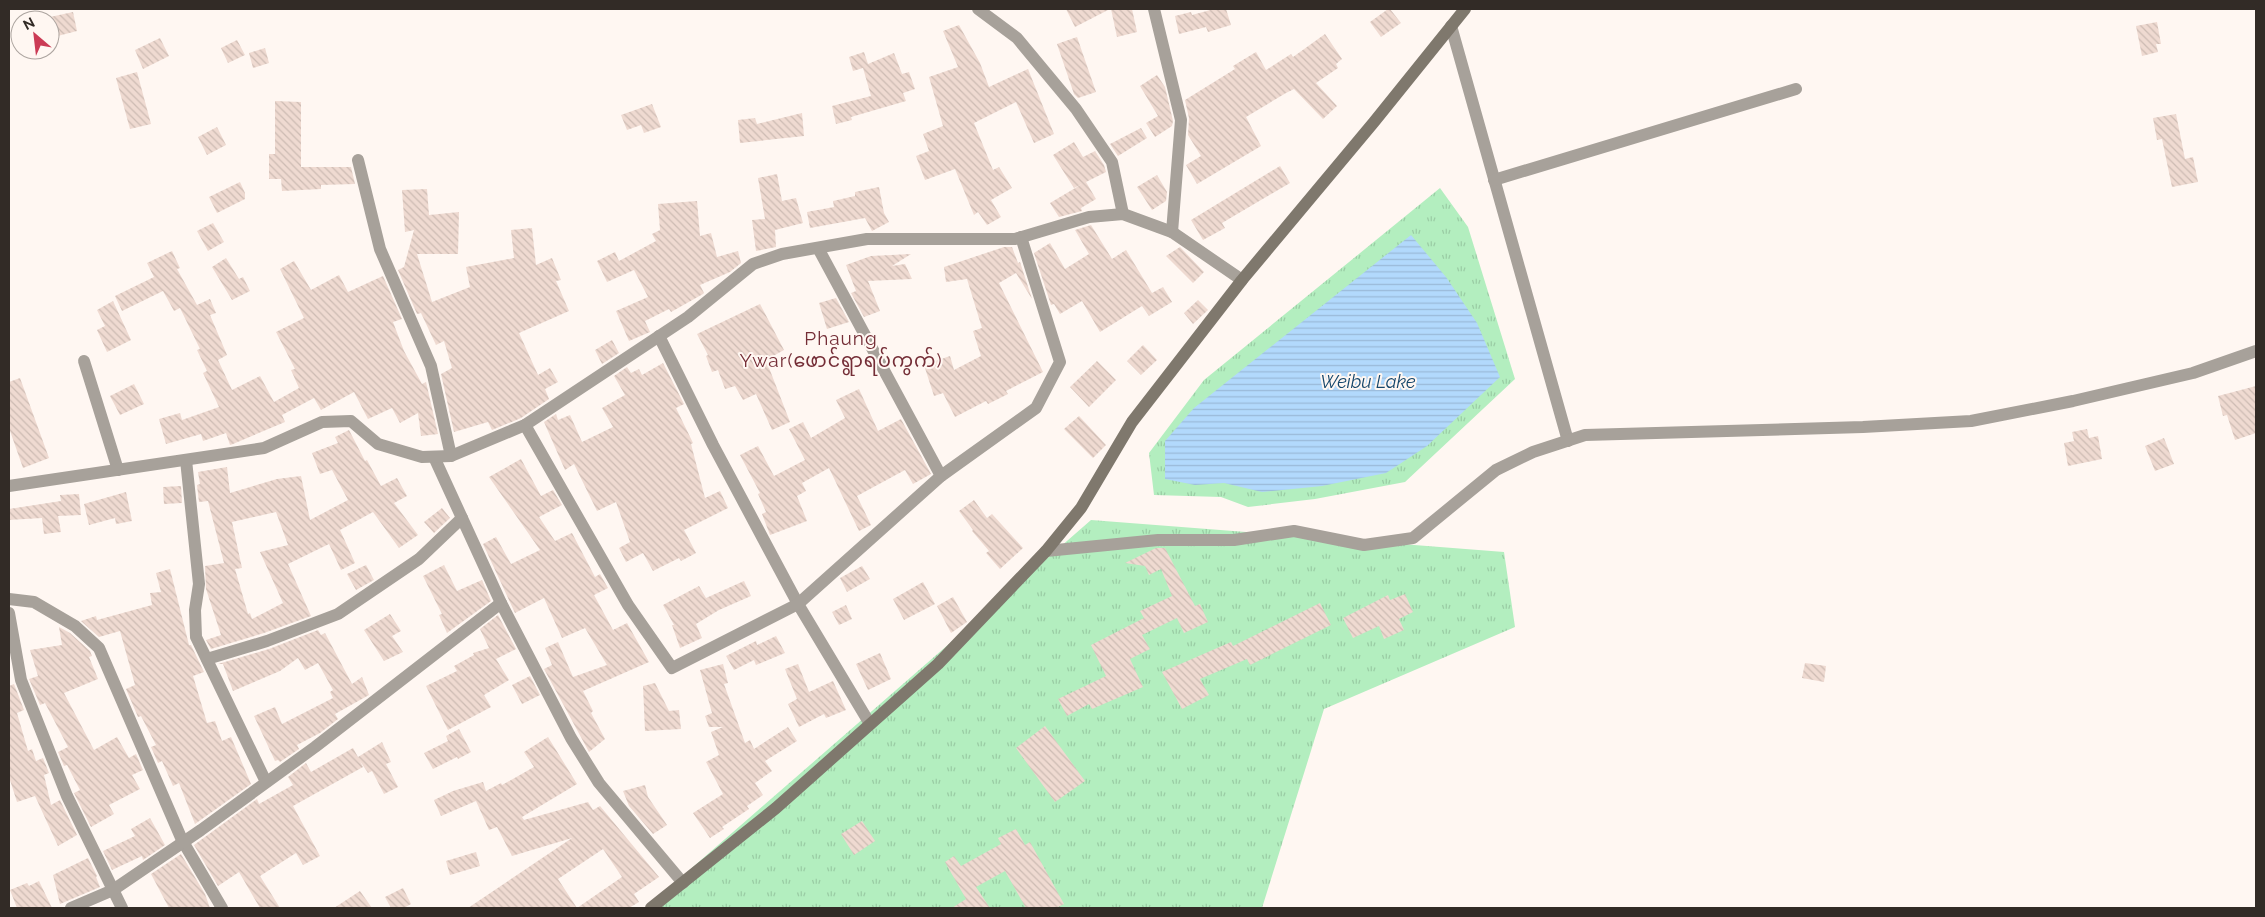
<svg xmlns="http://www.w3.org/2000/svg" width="2265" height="917" font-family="Raleway,'Noto Sans Myanmar',sans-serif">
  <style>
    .park { fill: url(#park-tufts) }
    .water { fill: url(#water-rules) }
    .building { fill: url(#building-back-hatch); fill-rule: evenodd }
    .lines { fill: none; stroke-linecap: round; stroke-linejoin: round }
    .street { stroke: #a7a19a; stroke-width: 12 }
    .secondary { stroke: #7f786d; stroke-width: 12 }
    .labels { text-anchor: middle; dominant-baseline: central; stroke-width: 4; stroke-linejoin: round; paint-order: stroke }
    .water-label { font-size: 18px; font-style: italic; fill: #15466b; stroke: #fff7f2 }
    .quarter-label { font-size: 19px; letter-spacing: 1px; fill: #742d36; stroke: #fff7f2 }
  </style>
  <defs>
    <pattern id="park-tufts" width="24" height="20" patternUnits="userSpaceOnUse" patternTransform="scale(1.25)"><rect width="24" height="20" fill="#b3eebf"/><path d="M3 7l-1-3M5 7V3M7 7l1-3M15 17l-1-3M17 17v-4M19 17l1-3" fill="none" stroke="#9acca4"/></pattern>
    <pattern id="water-rules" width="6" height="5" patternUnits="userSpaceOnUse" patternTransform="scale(1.25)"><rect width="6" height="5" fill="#b2d9fc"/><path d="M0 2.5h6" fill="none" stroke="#9abad8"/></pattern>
    <pattern id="building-back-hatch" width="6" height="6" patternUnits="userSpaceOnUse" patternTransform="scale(1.25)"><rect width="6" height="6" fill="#efdad1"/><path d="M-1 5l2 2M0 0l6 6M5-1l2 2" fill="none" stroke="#cdbbb3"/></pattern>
  </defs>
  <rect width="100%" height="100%" fill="#fff7f2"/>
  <g class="park">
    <path d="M 1440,188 L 1468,227 L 1515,379 L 1405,482 L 1315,499 L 1248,507 L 1221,497 L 1154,495 L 1149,453 L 1204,380 Z"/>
    <path d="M 1091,520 L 1504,552 L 1515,627 L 1324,709 L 1262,908 L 646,908 Z"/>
  </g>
  <path class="water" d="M 1411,235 L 1446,277 L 1477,323 L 1500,377 L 1427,446 L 1386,473 L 1322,486 L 1262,492 L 1224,483 L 1195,485 L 1165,479 L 1165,441 L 1194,408 Z"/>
  <g class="building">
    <path d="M 1066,9 L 1110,9 L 1075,27 Z"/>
    <path d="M 1111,9 L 1132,9 L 1137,32 L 1117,37 Z"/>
    <path d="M 1214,9 L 1226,9 L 1231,25 L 1208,32 L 1206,27 L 1179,34 L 1175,16 L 1191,12 L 1192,15 Z"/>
    <path d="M 1388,9 L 1390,9 L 1401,23 L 1381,37 L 1370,22 Z"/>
    <path d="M 73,12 L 77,31 L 50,38 L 50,17 Z"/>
    <path d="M 2157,22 L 2161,44 L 2156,44 L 2158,52 L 2142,56 L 2136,26 Z"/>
    <path d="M 959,25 L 980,63 L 989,87 L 1028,69 L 1054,134 L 1034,143 L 1016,102 L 974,123 L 993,170 L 999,167 L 1012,188 L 991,200 L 1001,217 L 987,225 L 978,212 L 974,215 L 955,169 L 925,180 L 916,156 L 929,151 L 923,134 L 943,126 L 929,77 L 958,67 L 943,31 Z"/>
    <path d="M 1325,34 L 1342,59 L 1336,64 L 1338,68 L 1316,83 L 1337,106 L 1323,119 L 1294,89 L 1286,93 L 1246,117 L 1261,146 L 1197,184 L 1186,165 L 1201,156 L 1188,135 L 1189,118 L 1185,100 L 1235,69 L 1233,66 L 1256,52 L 1266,70 L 1291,54 L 1293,57 Z"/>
    <path d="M 1077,37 L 1096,92 L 1078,98 L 1074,94 L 1057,44 Z"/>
    <path d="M 160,38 L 169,56 L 143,69 L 135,50 Z"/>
    <path d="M 237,40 L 245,55 L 228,63 L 221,48 Z"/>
    <path d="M 265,48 L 269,63 L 253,68 L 249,53 Z"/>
    <path d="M 864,52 L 868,64 L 894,53 L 902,74 L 909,72 L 915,89 L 903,93 L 906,101 L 851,117 L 852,120 L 836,124 L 832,106 L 871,96 L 863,68 L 853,71 L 849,57 Z"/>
    <path d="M 137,72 L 151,124 L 130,129 L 116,78 Z"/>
    <path d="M 1157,75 L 1165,87 L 1173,121 L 1172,126 L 1155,137 L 1146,123 L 1158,116 L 1140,86 Z"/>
    <path d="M 275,101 L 301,102 L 301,167 L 351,167 L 355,184 L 321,185 L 321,189 L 282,191 L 281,179 L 269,179 L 269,154 L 275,154 Z"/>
    <path d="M 652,104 L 661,127 L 644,133 L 641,125 L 627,130 L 621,115 Z"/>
    <path d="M 802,113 L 804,136 L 740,143 L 738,120 L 755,118 L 757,124 Z"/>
    <path d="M 2176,114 L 2185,159 L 2193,157 L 2198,182 L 2172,187 L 2162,139 L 2157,140 L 2153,118 Z"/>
    <path d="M 217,127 L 226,145 L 207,155 L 198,137 Z"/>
    <path d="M 1141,128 L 1147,138 L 1118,156 L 1110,144 Z"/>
    <path d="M 1074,142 L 1083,157 L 1095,151 L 1104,165 L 1106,172 L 1086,182 L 1096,199 L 1081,208 L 1082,211 L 1059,217 L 1050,203 L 1082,184 L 1074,188 L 1053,155 Z"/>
    <path d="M 1280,166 L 1290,183 L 1222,223 L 1225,228 L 1203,240 L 1191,220 Z"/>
    <path d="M 777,174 L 782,201 L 796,198 L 803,223 L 775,230 L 776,247 L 756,251 L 752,220 L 765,219 L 758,178 Z"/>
    <path d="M 1157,175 L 1167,192 L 1166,201 L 1152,210 L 1137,187 Z"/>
    <path d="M 240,182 L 245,193 L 245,199 L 217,213 L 209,197 Z"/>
    <path d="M 879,187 L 884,213 L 889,222 L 872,231 L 865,218 L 810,228 L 807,212 L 834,207 L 833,201 L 855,196 L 855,192 Z"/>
    <path d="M 427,189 L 429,215 L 459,212 L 458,254 L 417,254 L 432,302 L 470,287 L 466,267 L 514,258 L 511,230 L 532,228 L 536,265 L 552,258 L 561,280 L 556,281 L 569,311 L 519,333 L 538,375 L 550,368 L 558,382 L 545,389 L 549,399 L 521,418 L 492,430 L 488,422 L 454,432 L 441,374 L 452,368 L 444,341 L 436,345 L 421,313 L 417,314 L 398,270 L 404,267 L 414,230 L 405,232 L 402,190 Z"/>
    <path d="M 697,201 L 700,236 L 711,233 L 717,257 L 738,251 L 741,263 L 730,272 L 700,285 L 704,293 L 703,294 L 671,312 L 669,309 L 645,321 L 650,332 L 629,341 L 616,311 L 648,297 L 634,270 L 607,282 L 597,261 L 615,252 L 619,261 L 656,241 L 652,234 L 660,230 L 658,204 Z"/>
    <path d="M 213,223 L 224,242 L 208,251 L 197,231 Z"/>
    <path d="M 1091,225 L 1112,259 L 1126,250 L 1152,293 L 1163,287 L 1172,302 L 1149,316 L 1142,306 L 1100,332 L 1082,301 L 1060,314 L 1054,304 L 1051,305 L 1034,253 L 1050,243 L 1065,269 L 1089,254 L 1075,230 Z"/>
    <path d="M 1004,247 L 1012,247 L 1018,263 L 1020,262 L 1032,299 L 1016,273 L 999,283 L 1043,372 L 1006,391 L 1008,394 L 988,404 L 986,401 L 955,417 L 943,393 L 934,396 L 924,365 L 950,356 L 954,370 L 981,356 L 973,331 L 982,328 L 967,279 L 946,282 L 944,267 Z"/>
    <path d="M 1180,247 L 1204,272 L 1193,283 L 1166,256 Z"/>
    <path d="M 172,251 L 180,268 L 177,269 L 197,305 L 210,299 L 216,313 L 210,315 L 227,355 L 218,360 L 232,390 L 260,376 L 274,402 L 299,388 L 291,370 L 295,369 L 276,332 L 304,318 L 280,269 L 294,261 L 311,290 L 339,275 L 348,292 L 383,276 L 402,319 L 393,322 L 404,351 L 422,384 L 426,382 L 438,434 L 421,436 L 418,413 L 400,423 L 392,408 L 368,419 L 354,392 L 321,410 L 314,398 L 282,415 L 285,422 L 233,444 L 230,445 L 226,433 L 203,441 L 201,434 L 166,444 L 159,419 L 180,413 L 182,420 L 219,407 L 203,373 L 207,371 L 197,350 L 200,349 L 180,308 L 174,311 L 163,291 L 122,311 L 115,296 L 154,277 L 147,263 Z"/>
    <path d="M 911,254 L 892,266 L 905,264 L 912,279 L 868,281 L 880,311 L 864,317 L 851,293 L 856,291 L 846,265 L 871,256 Z"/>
    <path d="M 226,258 L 239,279 L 243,277 L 250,291 L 232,300 L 212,267 Z"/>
    <path d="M 836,298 L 849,322 L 827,329 L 819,303 Z"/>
    <path d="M 1198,300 L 1208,310 L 1193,324 L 1184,313 Z"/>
    <path d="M 113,301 L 131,340 L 107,352 L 97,330 L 105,326 L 97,310 Z"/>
    <path d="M 760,304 L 784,350 L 766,360 L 790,422 L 772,430 L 756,394 L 743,400 L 735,386 L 725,389 L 718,370 L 712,372 L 706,356 L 708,355 L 697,334 Z"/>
    <path d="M 612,340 L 619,353 L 602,364 L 595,350 Z"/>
    <path d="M 1143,345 L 1157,360 L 1141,375 L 1127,361 Z"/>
    <path d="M 1097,361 L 1116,380 L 1089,407 L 1070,387 Z"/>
    <path d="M 663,363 L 684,404 L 676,408 L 693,443 L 691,444 L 705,498 L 720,491 L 728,508 L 684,530 L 696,553 L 681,561 L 679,558 L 653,571 L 643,553 L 626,562 L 619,548 L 630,542 L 616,502 L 597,511 L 574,464 L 565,470 L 544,422 L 556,414 L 558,420 L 570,415 L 582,442 L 613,427 L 602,408 L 625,395 L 614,376 L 627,367 L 631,373 L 639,369 L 642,375 Z"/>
    <path d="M 20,378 L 49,458 L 23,468 L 9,428 L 9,382 Z"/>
    <path d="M 134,384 L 144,404 L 120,415 L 110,396 Z"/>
    <path d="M 2256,386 L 2256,433 L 2235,440 L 2227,415 L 2223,416 L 2218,396 Z"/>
    <path d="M 859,389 L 878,431 L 901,419 L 931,474 L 913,484 L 905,470 L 857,496 L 871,525 L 859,531 L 829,468 L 802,483 L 806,491 L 797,496 L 807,521 L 770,535 L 762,514 L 766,512 L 758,494 L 760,493 L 740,455 L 758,446 L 774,476 L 805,460 L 789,429 L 803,422 L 811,438 L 845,418 L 836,400 Z"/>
    <path d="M 1079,416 L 1106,445 L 1093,458 L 1064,429 Z"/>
    <path d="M 2087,429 L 2089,438 L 2098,436 L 2102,459 L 2068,466 L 2064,443 L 2074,441 L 2072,432 Z"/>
    <path d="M 349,430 L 365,461 L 367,460 L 381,486 L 397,478 L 407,496 L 394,503 L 418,535 L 399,548 L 373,512 L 340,530 L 355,563 L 341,570 L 329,544 L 288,564 L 311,616 L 264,633 L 211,649 L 206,640 L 221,635 L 206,589 L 205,566 L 224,563 L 208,501 L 199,502 L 197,485 L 200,484 L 198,472 L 227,467 L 230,493 L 277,479 L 301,476 L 310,520 L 348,500 L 332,470 L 320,474 L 312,453 L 338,443 L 335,437 ZM 276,512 L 288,545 L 260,552 L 283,603 L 252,619 L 250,613 L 248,614 L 235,569 L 242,568 L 232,522 Z"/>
    <path d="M 2164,438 L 2174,464 L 2155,471 L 2145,446 Z"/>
    <path d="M 521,459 L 541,496 L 553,490 L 562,505 L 539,517 L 555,541 L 572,533 L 595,577 L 600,574 L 608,588 L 594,595 L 613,630 L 627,623 L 649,662 L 583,691 L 593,711 L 591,713 L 605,739 L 589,752 L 544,669 L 552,665 L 545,648 L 558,642 L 573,677 L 607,665 L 585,628 L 562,638 L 544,598 L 515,613 L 483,544 L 496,537 L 511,564 L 540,550 L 489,477 Z"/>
    <path d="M 181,486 L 182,503 L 164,504 L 163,487 Z"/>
    <path d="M 126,492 L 132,521 L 116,524 L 115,518 L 89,525 L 84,504 Z"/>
    <path d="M 79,494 L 81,515 L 58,516 L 61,532 L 44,534 L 42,518 L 9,520 L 9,509 L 61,501 L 60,495 Z"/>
    <path d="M 974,500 L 987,518 L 992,514 L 1023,548 L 1000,569 L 986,553 L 989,551 L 972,531 L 973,530 L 959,511 Z"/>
    <path d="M 442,508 L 450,518 L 434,533 L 424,522 Z"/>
    <path d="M 1156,548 L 1165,548 L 1195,606 L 1200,604 L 1208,622 L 1184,633 L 1177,618 L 1142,635 L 1150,649 L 1130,659 L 1143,687 L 1092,709 L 1089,704 L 1067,716 L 1058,699 L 1106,676 L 1091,645 L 1144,618 L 1140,611 L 1172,596 L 1161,569 L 1149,575 L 1145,566 L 1125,563 Z"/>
    <path d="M 366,565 L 374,580 L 356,590 L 347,574 Z"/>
    <path d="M 444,565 L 457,591 L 482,580 L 491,601 L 447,633 L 439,615 L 442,614 L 423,576 Z"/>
    <path d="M 862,566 L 870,579 L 847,592 L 840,578 Z"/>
    <path d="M 170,569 L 189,645 L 191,645 L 204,672 L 193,676 L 207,723 L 215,721 L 222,741 L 231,737 L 251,784 L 195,824 L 179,783 L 173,786 L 162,761 L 158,763 L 151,747 L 156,745 L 141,716 L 138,717 L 126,689 L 135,685 L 120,631 L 99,637 L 81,621 L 96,616 L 97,620 L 152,605 L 150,593 L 161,592 L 156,573 Z"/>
    <path d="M 744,581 L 751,596 L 719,610 L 696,624 L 702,638 L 680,648 L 672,625 L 674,625 L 663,605 L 699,586 L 706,598 Z"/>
    <path d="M 923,582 L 935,604 L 904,620 L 893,599 Z"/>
    <path d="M 1405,594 L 1413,612 L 1399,619 L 1404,630 L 1384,639 L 1379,626 L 1353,638 L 1343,618 L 1388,595 L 1390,600 Z"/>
    <path d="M 953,597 L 967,622 L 951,633 L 937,606 Z"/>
    <path d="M 1320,603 L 1331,625 L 1250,665 L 1247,659 L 1200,679 L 1209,695 L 1182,709 L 1162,672 L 1231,642 L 1233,646 Z"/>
    <path d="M 846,605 L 852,619 L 839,625 L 832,612 Z"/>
    <path d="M 390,614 L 401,631 L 392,636 L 403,652 L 384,661 L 364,630 Z"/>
    <path d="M 498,615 L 516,649 L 496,659 L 509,680 L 484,695 L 491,707 L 448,730 L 426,686 L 457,671 L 454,666 L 474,655 L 473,653 L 489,648 L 480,629 Z"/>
    <path d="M 59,627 L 70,633 L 90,651 L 92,656 L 89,657 L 98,679 L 64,693 L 94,750 L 117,737 L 129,758 L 136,754 L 143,770 L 132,775 L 140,789 L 109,805 L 114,814 L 91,827 L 74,793 L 80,790 L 67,765 L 64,766 L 58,752 L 68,747 L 45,703 L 40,705 L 29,679 L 38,676 L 30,650 L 62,645 Z"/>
    <path d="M 318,630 L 321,635 L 325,633 L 352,684 L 362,677 L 369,695 L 335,714 L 338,719 L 320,733 L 297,745 L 299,749 L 280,762 L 278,760 L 275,761 L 254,716 L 275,707 L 282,724 L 333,698 L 330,692 L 333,690 L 318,663 L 305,670 L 298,658 L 280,671 L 233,691 L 223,664 L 218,664 L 269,649 Z"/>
    <path d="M 776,636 L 785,653 L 756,665 L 754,660 L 734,670 L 726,656 L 756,641 L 757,645 Z"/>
    <path d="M 880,653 L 891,679 L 868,690 L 856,664 Z"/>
    <path d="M 1805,663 L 1826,666 L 1824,682 L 1802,678 Z"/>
    <path d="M 723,664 L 728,683 L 724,684 L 745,743 L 750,740 L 754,749 L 788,727 L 797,741 L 765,761 L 772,771 L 755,783 L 763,795 L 747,806 L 749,809 L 722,827 L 724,829 L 710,838 L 693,813 L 723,794 L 706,762 L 719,755 L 711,732 L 723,727 L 709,727 L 705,716 L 712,713 L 700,670 Z"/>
    <path d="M 798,664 L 809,692 L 833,681 L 846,710 L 826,718 L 824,714 L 799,727 L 788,704 L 797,699 L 785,669 Z"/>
    <path d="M 530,676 L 540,695 L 522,704 L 512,685 Z"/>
    <path d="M 655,683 L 669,711 L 679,710 L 681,729 L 645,731 L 643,686 Z"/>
    <path d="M 14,684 L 24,710 L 17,713 L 28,751 L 32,749 L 36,761 L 43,758 L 49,773 L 44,775 L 51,805 L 60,800 L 77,835 L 58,846 L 35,796 L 17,802 L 9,777 L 9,686 Z"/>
    <path d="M 1045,726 L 1085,781 L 1055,802 L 1016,748 Z"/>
    <path d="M 459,729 L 471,752 L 458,759 L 457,757 L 433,769 L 424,753 L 448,741 L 446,736 Z"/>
    <path d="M 548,737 L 577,784 L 522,817 L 524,820 L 588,802 L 593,810 L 600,806 L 659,877 L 634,894 L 639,902 L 629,908 L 468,908 L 572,838 L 512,856 L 497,827 L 489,830 L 476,801 L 441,816 L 434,800 L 453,791 L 483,782 L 486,791 L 501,783 L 502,785 L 534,767 L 524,752 ZM 603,849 L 622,877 L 577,908 L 558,879 Z"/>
    <path d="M 382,742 L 391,762 L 386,764 L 398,787 L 384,794 L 372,771 L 368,773 L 360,761 L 363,767 L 293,806 L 320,856 L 303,865 L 296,853 L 260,876 L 280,908 L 260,908 L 239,872 L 218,886 L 194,845 L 257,799 L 259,804 L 293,785 L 288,777 L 306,763 L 311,772 L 353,748 L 358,757 Z"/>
    <path d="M 645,785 L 648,797 L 667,825 L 653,834 L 629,806 L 623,791 Z"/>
    <path d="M 150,818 L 165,845 L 143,860 L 142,856 L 112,870 L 103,851 L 135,836 L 131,829 Z"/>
    <path d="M 862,821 L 875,841 L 854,855 L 841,834 Z"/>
    <path d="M 1016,829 L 1025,845 L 1030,842 L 1064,904 L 1056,908 L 1026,908 L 1005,871 L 976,887 L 990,908 L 952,908 L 966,899 L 945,862 L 954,856 L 961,866 L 1001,844 L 998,838 Z"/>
    <path d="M 476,852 L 480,866 L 450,875 L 446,861 Z"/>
    <path d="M 181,854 L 205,894 L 210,908 L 169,908 L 151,874 Z"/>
    <path d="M 88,858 L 97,876 L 96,877 L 100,887 L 60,904 L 53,875 Z"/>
    <path d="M 39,881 L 52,908 L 17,908 L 10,890 L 27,883 L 29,886 Z"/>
    <path d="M 403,888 L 411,904 L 404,908 L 391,908 L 385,897 Z"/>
    <path d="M 360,891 L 372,908 L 334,908 Z"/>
  </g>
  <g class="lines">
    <g class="street">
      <path d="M 978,9 L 1017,38 L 1076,109 L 1112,162 L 1123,214"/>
      <path d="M 1154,9 L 1181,120 L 1172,232"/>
      <path d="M 1451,26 L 1568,441"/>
      <path d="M 358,160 L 380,249 L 431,366 L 451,456"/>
      <path d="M 1494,180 L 1796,89"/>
      <path d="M 818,248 L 941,476"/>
      <path d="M 659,336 L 713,445 L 798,604 L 870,724"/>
      <path d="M 84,361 L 118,470"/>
      <path d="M 525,425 L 628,605 L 672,668 L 798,604 L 941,476 L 1036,408 L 1060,362 L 1021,237"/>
      <path d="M 434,457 L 501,603 L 571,738 L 599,783 L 683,883"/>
      <path d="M 186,460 L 199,584 L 195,610 L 196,637 L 266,782"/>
      <path d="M 9,486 L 264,448 L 322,422 L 351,421 L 378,444 L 422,457 L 451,456 L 525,425 L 688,317 L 753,264 L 782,254 L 867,239 L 1015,239 L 1089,217 L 1123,214 L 1172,232 L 1242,280"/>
      <path d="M 1046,551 L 1158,540 L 1234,540 L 1294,531 L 1364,545 L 1413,538 L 1496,470 L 1533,452 L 1585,435 L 1863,427 L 1971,421 L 2073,401 L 2193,373 L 2256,351"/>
      <path d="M 9,599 L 34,602 L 75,626 L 99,648 L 182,840 L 222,908"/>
      <path d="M 9,613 L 21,680 L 67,796 L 122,908"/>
      <path d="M 207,659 L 267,641 L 338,614 L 419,559 L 462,518"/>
      <path d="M 71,908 L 113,890 L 201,830 L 315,747 L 501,603"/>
    </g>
    <path class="secondary" d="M 651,908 L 776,808 L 938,664 L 1046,551 L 1081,508 L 1132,422 L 1242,280 L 1374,122 L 1465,9"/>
  </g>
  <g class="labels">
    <g class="water-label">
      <text x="1368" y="381">Weibu Lake</text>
    </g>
    <g class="quarter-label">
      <text x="841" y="338">Phaung<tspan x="841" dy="22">Ywar(ဖောင်ရွာရပ်ကွက်)</tspan></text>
    </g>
  </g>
  <rect width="2265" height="917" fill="none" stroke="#322b26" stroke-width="20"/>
  <g transform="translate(35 35) rotate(332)"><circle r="24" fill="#fff7f2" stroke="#ada5a0"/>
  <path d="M0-4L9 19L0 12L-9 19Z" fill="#cb3b55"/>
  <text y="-8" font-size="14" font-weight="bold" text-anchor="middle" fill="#322b26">N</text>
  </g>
</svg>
